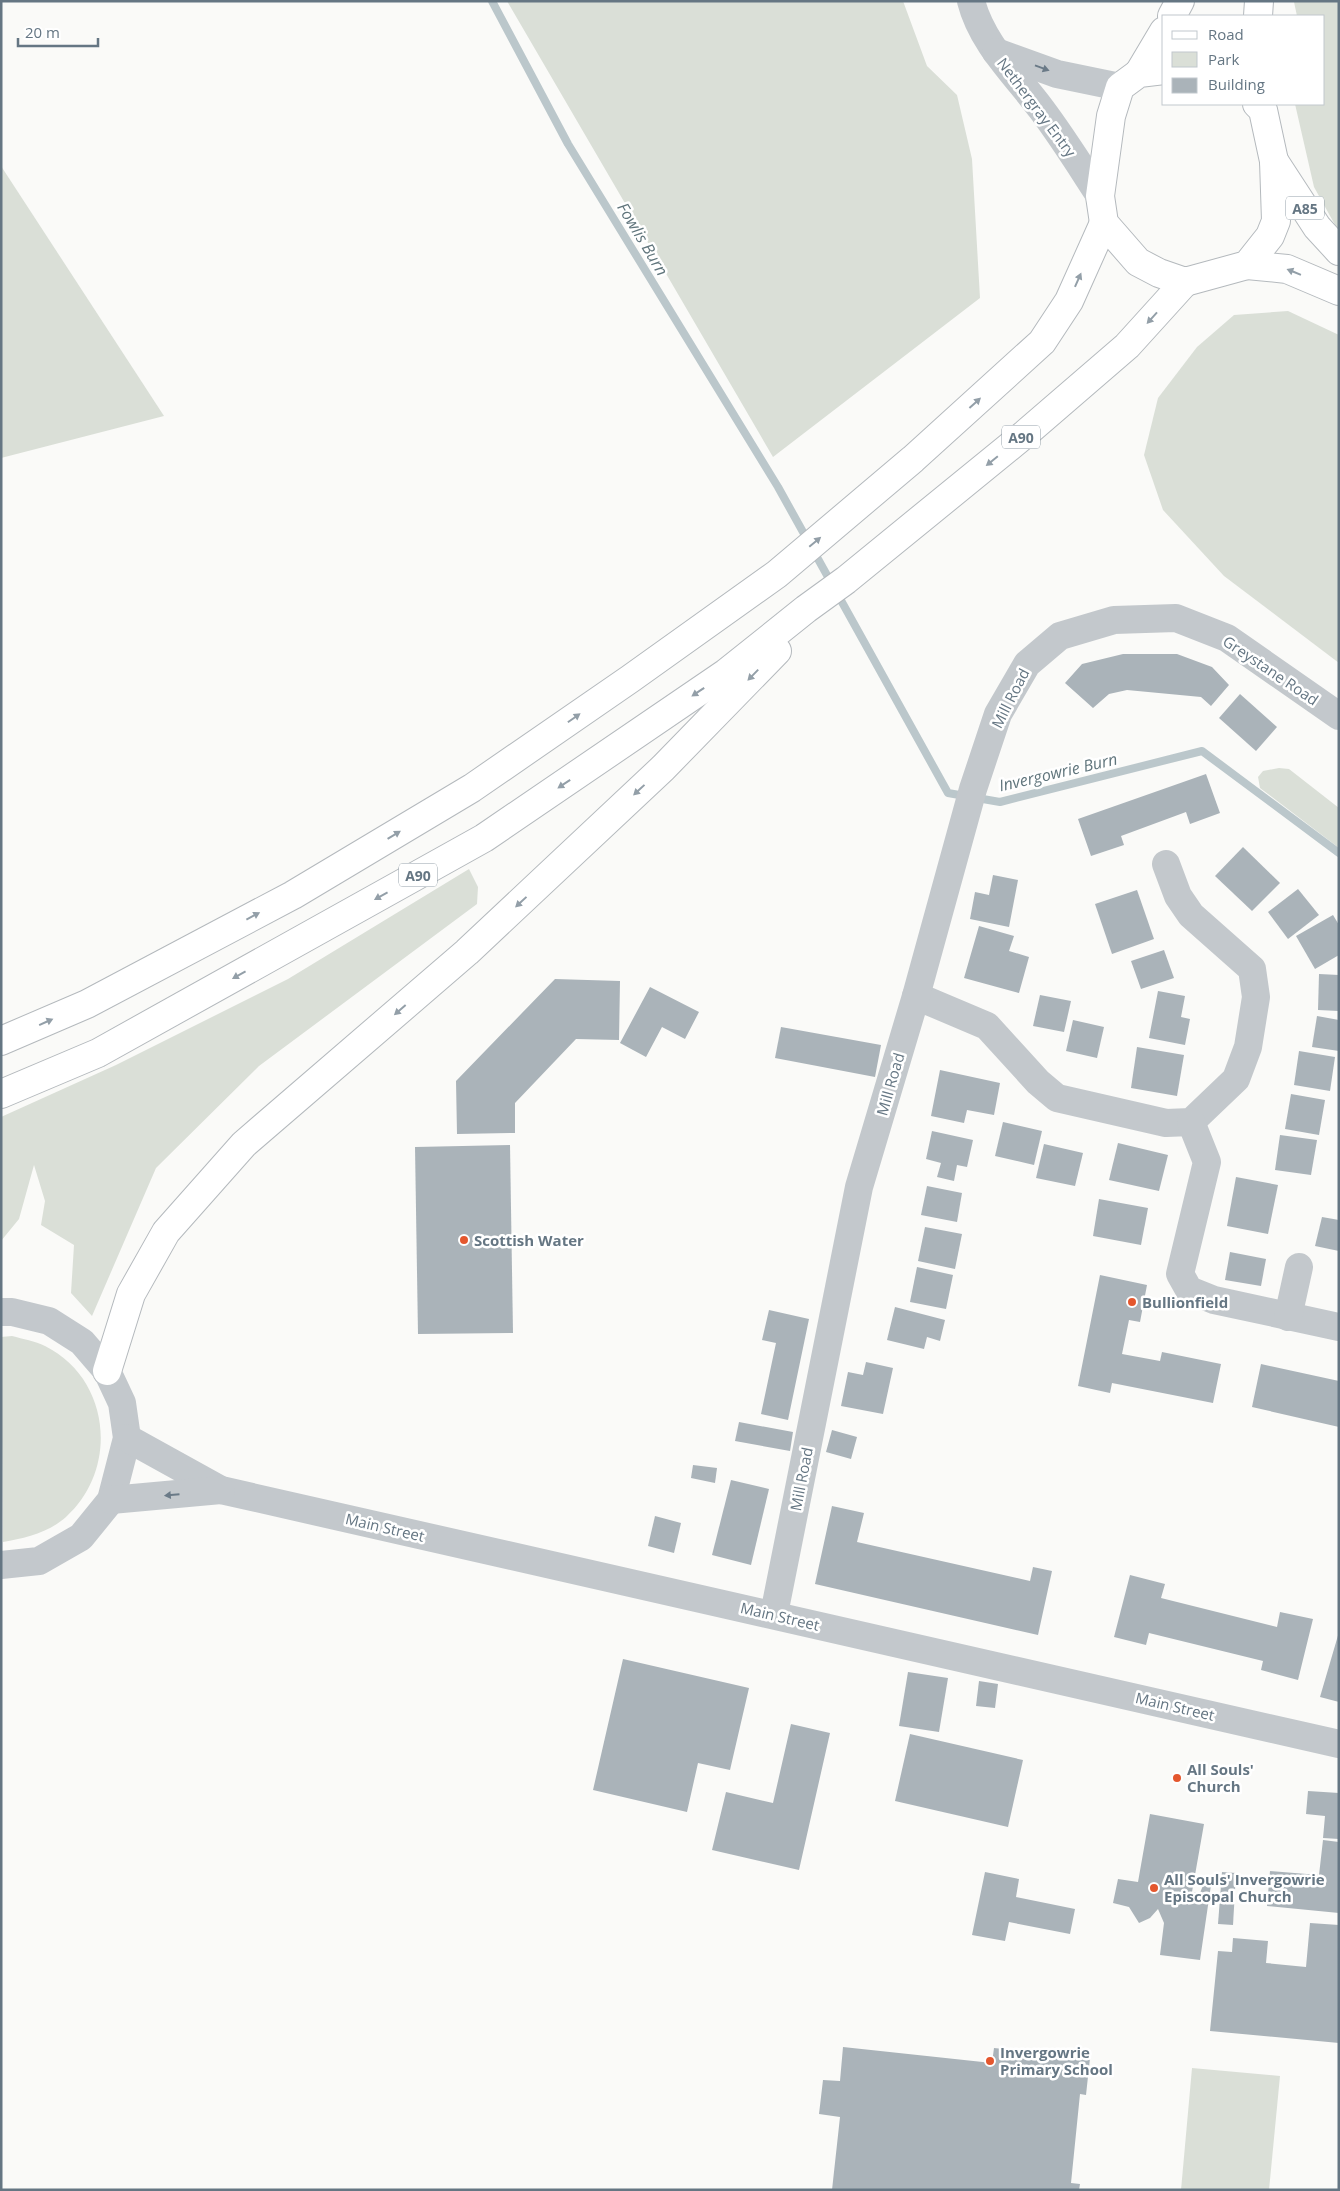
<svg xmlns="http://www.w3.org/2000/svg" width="1340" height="2191" font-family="'Open Sans',sans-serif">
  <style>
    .green { fill: #dadfd7 }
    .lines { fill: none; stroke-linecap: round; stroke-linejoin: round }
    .stream { stroke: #bbc7cb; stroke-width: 8 }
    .building { fill: #aab3b9 }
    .major-casing { stroke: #b5babe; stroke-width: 30 }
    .highway-casing { stroke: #b4b9bd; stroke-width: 30 }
    .minor { stroke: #c3c8cc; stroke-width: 28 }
    .major { stroke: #fff; stroke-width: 28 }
    .highway { stroke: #fff; stroke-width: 28 }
    .oneway { fill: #6a7a87 }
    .oneway2 { fill: #939fa8 }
    .poi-dot { fill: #e4572e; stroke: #fff; stroke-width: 2 }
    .labels { text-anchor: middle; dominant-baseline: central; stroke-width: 5; stroke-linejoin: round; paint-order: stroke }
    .shield { fill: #fff; stroke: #939fa8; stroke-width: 1 }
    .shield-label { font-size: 14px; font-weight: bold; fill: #657683 }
    .street-label { font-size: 15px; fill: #657683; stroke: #fff }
    .poi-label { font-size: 15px; font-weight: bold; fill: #657683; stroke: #fff; text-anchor: start }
    .water-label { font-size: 16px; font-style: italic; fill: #60757c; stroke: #fff }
  </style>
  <rect width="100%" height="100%" fill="#fafaf8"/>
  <g class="green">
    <path d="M 507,1 L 903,1 L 927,66 L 957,95 L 972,159 L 980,298 L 773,457 Z"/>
    <path d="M 1339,1 L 1339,232 L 1314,187 L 1295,104 L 1324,104 L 1324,16 L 1297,16 L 1294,2 Z"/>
    <path d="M 1,166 L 164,416 L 1,458 Z"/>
    <path d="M 1288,311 L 1339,335 L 1339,663 L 1224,576 L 1163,510 L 1144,455 L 1158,398 L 1197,347 L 1234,315 Z"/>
    <path d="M 1279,768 L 1289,769 L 1339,808 L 1339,848 L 1260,788 L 1258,777 L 1263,771 Z"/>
    <path d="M 469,869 L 478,887 L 477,904 L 259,1066 L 156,1168 L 92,1316 L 71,1293 L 74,1245 L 41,1225 L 45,1201 L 34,1165 L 19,1219 L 1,1241 L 1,1117 L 116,1065 L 288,979 Z"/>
    <path d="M 12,1336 C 23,1339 35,1341 45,1346 C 111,1379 119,1469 66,1517 C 48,1533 25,1538 3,1542 L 1,1337 Z"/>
    <path d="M 1192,2068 L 1280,2076 L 1269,2190 L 1181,2190 Z"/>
  </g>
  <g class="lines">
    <g class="stream">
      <path d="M 492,1 L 568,144 L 778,487 L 948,793 L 965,796"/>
      <path d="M 977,798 L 1000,802 L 1202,751 L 1339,853"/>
    </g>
  </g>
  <g class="building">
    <path d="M 1123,654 L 1177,654 L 1212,667 L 1229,685 L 1211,706 L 1201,697 L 1127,690 L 1109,694 L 1093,708 L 1065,683 L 1082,664 Z"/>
    <path d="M 1240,694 L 1277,727 L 1256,751 L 1219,718 Z"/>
    <path d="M 1206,774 L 1220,813 L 1190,824 L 1186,812 L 1121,836 L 1124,845 L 1091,856 L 1078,819 Z"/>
    <path d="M 1243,847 L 1280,883 L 1252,911 L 1215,876 Z"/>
    <path d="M 993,875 L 1018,880 L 1009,927 L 970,919 L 975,892 L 989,895 Z"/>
    <path d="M 1298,889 L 1319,915 L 1288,939 L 1268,912 Z"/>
    <path d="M 1137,890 L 1154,939 L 1112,954 L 1095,904 Z"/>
    <path d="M 1333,915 L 1339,925 L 1339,955 L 1315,969 L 1296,936 Z"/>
    <path d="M 979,926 L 1014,936 L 1009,951 L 1029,957 L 1019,993 L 964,978 Z"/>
    <path d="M 1164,950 L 1174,978 L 1141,989 L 1131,961 Z"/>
    <path d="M 1319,974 L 1339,975 L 1339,1011 L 1318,1010 Z"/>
    <path d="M 555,979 L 620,981 L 619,1040 L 576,1039 L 515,1103 L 515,1133 L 457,1134 L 456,1081 Z"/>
    <path d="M 650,987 L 699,1012 L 685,1039 L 662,1027 L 646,1057 L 620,1043 Z"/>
    <path d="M 1158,991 L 1185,996 L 1181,1017 L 1190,1019 L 1185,1045 L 1149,1038 Z"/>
    <path d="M 1040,995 L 1071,1001 L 1064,1032 L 1033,1026 Z"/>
    <path d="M 1317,1016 L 1339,1020 L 1339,1051 L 1312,1047 Z"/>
    <path d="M 1073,1020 L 1104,1027 L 1097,1058 L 1066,1051 Z"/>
    <path d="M 781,1027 L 881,1045 L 875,1077 L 775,1058 Z"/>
    <path d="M 1137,1047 L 1184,1055 L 1177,1096 L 1131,1088 Z"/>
    <path d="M 1299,1051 L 1335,1057 L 1330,1091 L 1294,1085 Z"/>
    <path d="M 940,1070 L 1000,1083 L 994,1115 L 967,1110 L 964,1123 L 931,1116 Z"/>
    <path d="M 1291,1094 L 1325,1100 L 1319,1135 L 1285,1129 Z"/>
    <path d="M 1003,1122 L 1042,1131 L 1034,1165 L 995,1156 Z"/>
    <path d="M 932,1131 L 973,1140 L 967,1167 L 957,1165 L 954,1181 L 937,1177 L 941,1163 L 926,1159 Z"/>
    <path d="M 1280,1135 L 1317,1140 L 1311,1175 L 1275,1170 Z"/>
    <path d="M 1118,1143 L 1168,1155 L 1159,1191 L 1109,1180 Z"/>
    <path d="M 1044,1144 L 1083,1153 L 1075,1186 L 1036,1178 Z"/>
    <path d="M 510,1145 L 513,1333 L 418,1334 L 415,1147 Z"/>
    <path d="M 1236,1177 L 1278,1185 L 1268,1234 L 1227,1226 Z"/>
    <path d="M 927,1186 L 962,1193 L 957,1222 L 921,1215 Z"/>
    <path d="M 1099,1199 L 1148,1208 L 1141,1245 L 1093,1236 Z"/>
    <path d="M 1322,1217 L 1339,1220 L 1339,1251 L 1315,1246 Z"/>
    <path d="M 925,1227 L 962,1234 L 955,1269 L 918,1261 Z"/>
    <path d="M 1230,1252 L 1266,1259 L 1261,1286 L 1225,1280 Z"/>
    <path d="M 917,1267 L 953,1275 L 946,1309 L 910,1302 Z"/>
    <path d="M 1100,1275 L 1147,1285 L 1140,1322 L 1129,1320 L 1122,1354 L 1160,1361 L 1162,1352 L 1221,1364 L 1213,1403 L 1112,1383 L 1110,1393 L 1078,1386 Z"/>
    <path d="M 895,1307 L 945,1320 L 940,1341 L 927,1337 L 924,1349 L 887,1340 Z"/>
    <path d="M 769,1310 L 809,1319 L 788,1420 L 761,1414 L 776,1343 L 762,1340 Z"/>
    <path d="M 866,1362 L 893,1368 L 883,1414 L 841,1406 L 848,1372 L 863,1375 Z"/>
    <path d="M 1261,1364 L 1339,1381 L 1339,1427 L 1252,1407 Z"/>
    <path d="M 739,1422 L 793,1432 L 790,1451 L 735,1441 Z"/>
    <path d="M 832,1430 L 857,1437 L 851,1459 L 826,1452 Z"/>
    <path d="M 693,1465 L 717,1468 L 715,1483 L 691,1478 Z"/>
    <path d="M 731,1480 L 769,1489 L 751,1565 L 712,1555 Z"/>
    <path d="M 832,1506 L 864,1513 L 857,1542 L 1030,1581 L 1033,1567 L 1052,1571 L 1038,1635 L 815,1584 Z"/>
    <path d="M 655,1516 L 681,1523 L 674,1553 L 648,1546 Z"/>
    <path d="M 1130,1575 L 1165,1584 L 1161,1598 L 1277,1627 L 1280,1612 L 1313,1619 L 1298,1680 L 1261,1670 L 1263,1661 L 1149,1633 L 1146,1645 L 1114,1637 Z"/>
    <path d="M 1339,1632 L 1339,1702 L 1320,1697 Z"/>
    <path d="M 623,1659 L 749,1688 L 730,1770 L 698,1763 L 687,1812 L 593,1790 Z"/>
    <path d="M 908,1672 L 948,1678 L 939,1732 L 899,1726 Z"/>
    <path d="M 979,1681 L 998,1684 L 995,1708 L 976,1706 Z"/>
    <path d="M 791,1724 L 830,1733 L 799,1870 L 712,1850 L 726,1792 L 773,1803 Z"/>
    <path d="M 910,1734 L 1023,1760 L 1008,1827 L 895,1801 Z"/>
    <path d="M 1308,1791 L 1339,1793 L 1339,1839 L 1323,1838 L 1325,1816 L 1306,1814 Z"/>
    <path d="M 1150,1814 L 1204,1824 L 1192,1892 L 1200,1893 L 1204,1883 L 1211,1885 L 1200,1960 L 1160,1955 L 1164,1923 L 1158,1909 L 1150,1918 L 1139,1923 L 1129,1907 L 1113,1903 L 1118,1879 L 1138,1882 Z"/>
    <path d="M 1323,1840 L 1339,1842 L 1339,1913 L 1267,1906 L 1270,1871 L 1319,1875 Z"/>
    <path d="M 985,1872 L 1019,1879 L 1016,1897 L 1075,1909 L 1070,1934 L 1009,1922 L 1005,1941 L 972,1935 Z"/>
    <path d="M 1222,1872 L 1236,1873 L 1233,1925 L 1218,1924 Z"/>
    <path d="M 1310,1923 L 1339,1925 L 1339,2043 L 1210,2031 L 1218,1951 L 1232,1952 L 1233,1938 L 1268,1941 L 1266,1963 L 1306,1967 Z"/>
    <path d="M 843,2047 L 992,2063 L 994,2048 L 1090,2058 L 1086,2095 L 1080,2094 L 1071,2183 L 1080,2184 L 1079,2190 L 832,2190 L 840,2117 L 819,2114 L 823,2080 L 840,2081 Z"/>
  </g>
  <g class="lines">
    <g class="major-casing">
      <g id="major">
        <path d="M 1274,161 L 1317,227 L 1339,251"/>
        <path d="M 1247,265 L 1287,269 L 1339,291"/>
      </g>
    </g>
    <g class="highway-casing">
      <g id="highway">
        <path d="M 1172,16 L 1180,1"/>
        <path d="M 1258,16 L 1259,1"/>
        <path d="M 1164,70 L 1139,73 L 1120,87 L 1111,116 L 1100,196 L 1104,223 L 1138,262 L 1159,273 L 1185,282 L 1247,265 L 1270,236 L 1276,221 L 1274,161 L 1263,110 L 1257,104"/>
        <path d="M 1139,73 L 1164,31"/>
        <path d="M 1,1041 L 87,1004 L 293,895 L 472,788 L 630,679 L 777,574 L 913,459 L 1042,342 L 1069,301 L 1104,223"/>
        <path d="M 1,1094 L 98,1053 L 484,838 L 726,673 L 806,609 L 846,580 L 1025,434 L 1127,346 L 1185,282"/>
        <path d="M 107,1371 L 131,1294 L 166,1232 L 244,1144 L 467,952 L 663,768 L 777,651"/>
      </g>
    </g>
    <g class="minor">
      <path d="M 971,1 C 982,44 1016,75 1042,110 C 1063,138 1081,167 1100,196"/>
      <path d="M 996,52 L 1057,74 L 1120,87"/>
      <path d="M 916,996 L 987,1026 L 1038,1082 L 1057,1098 L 1166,1123 L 1191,1122 L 1236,1079 L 1248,1047 L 1256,997 L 1252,969 L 1191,915 L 1178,896 L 1166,864"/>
      <path d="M 1191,1122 L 1207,1162 L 1180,1274 L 1189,1290 L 1214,1300 L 1339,1327"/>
      <path d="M 1,1312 L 12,1312 L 49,1321 L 82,1342 L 107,1371 L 122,1403 L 127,1438 L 111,1500 L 81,1537 L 39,1561 L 1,1565"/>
      <path d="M 1288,1317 L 1299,1267"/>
      <path d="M 127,1438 L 221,1490 L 1339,1744"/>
      <path d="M 111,1500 L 221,1490"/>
      <path d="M 774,1614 L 859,1187 L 916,996 L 973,789 L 998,714 L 1027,664 L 1060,636 L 1114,620 L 1176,618 L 1227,638 L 1339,716"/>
    </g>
    <use href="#major" class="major"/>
    <use href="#highway" class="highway"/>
  </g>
  <defs><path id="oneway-solid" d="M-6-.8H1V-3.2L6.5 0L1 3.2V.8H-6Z" transform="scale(1.25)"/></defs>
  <g class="oneway">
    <use href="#oneway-solid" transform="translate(1042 68) rotate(20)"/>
    <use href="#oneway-solid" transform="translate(172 1495) rotate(175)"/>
  </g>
  <g class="oneway2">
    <use href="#oneway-solid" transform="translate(1294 272) rotate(-158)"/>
    <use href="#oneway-solid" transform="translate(1078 280) rotate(-66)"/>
    <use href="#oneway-solid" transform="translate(1152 318) rotate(132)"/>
    <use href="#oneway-solid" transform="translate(975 403) rotate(-42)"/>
    <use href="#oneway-solid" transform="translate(992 461) rotate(141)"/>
    <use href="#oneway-solid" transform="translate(815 542) rotate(-40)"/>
    <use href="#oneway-solid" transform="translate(753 675) rotate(134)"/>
    <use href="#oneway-solid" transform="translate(698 692) rotate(146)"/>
    <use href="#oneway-solid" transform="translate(574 718) rotate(-35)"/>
    <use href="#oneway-solid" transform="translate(564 784) rotate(146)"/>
    <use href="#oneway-solid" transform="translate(639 790) rotate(137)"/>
    <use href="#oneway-solid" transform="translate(394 835) rotate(-31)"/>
    <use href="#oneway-solid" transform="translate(381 896) rotate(151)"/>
    <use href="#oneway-solid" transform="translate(521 902) rotate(137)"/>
    <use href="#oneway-solid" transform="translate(253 916) rotate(-28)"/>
    <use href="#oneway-solid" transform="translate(239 975) rotate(151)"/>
    <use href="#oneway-solid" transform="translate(400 1010) rotate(139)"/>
    <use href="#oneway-solid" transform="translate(46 1022) rotate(-24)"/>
  </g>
  <g class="poi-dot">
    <circle cx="464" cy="1240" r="5"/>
    <circle cx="1132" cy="1302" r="5"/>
    <circle cx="1177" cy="1778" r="5"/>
    <circle cx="1154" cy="1888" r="5"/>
    <circle cx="990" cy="2061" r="5"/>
  </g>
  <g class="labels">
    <g class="shield">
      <rect x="1286" y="196.5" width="38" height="23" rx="4"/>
      <rect x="1002" y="425.5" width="38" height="23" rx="4"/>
      <rect x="399" y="863.5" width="38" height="23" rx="4"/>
    </g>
    <g class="shield-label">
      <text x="1305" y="208">A85</text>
      <text x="1021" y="437">A90</text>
      <text x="418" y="875">A90</text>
    </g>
    <g class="street-label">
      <text transform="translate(1037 107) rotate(53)">Nethergray Entry</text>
      <text transform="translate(1271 670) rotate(34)">Greystane Road</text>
      <text transform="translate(1010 698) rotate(-63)">Mill Road</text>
      <text transform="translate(890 1084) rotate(-74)">Mill Road</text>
      <text transform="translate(801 1479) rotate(-79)">Mill Road</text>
      <text transform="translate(385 1527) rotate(13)">Main Street</text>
      <text transform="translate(780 1616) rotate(13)">Main Street</text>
      <text transform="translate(1175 1706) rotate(13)">Main Street</text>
    </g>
    <g class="poi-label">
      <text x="474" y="1240">Scottish Water</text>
      <text x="1142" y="1302">Bullionfield</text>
      <text x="1187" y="1769">All Souls'<tspan x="1187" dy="17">Church</tspan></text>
      <text x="1164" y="1879">All Souls' Invergowrie<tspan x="1164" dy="17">Episcopal Church</tspan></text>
      <text x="1000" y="2052">Invergowrie<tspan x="1000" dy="17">Primary School</tspan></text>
    </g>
    <g class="water-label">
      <text transform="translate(643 239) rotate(59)">Fowlis Burn</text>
      <text transform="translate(1058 772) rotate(-13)">Invergowrie Burn</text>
    </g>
  </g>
  <rect width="1340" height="2191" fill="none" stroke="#657683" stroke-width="5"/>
  <rect x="1162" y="15" width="162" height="90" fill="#ffffff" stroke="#c1c8cd"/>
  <rect x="1172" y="31" width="25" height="8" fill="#ffffff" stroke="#c1c8cd"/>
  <text x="1208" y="40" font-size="15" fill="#657683">Road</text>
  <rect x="1172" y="52" width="25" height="15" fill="#dadfd7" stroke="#c1c8cd"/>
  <text x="1208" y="65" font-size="15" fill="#657683">Park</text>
  <rect x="1172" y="78" width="25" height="15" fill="#aab3b9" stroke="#c1c8cd"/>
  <text x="1208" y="90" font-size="15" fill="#657683">Building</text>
  <path d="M18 38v8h80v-8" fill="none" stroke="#657683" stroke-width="2.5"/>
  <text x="25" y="38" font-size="15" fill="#657683" stroke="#ffffff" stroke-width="4" paint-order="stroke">20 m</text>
</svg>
